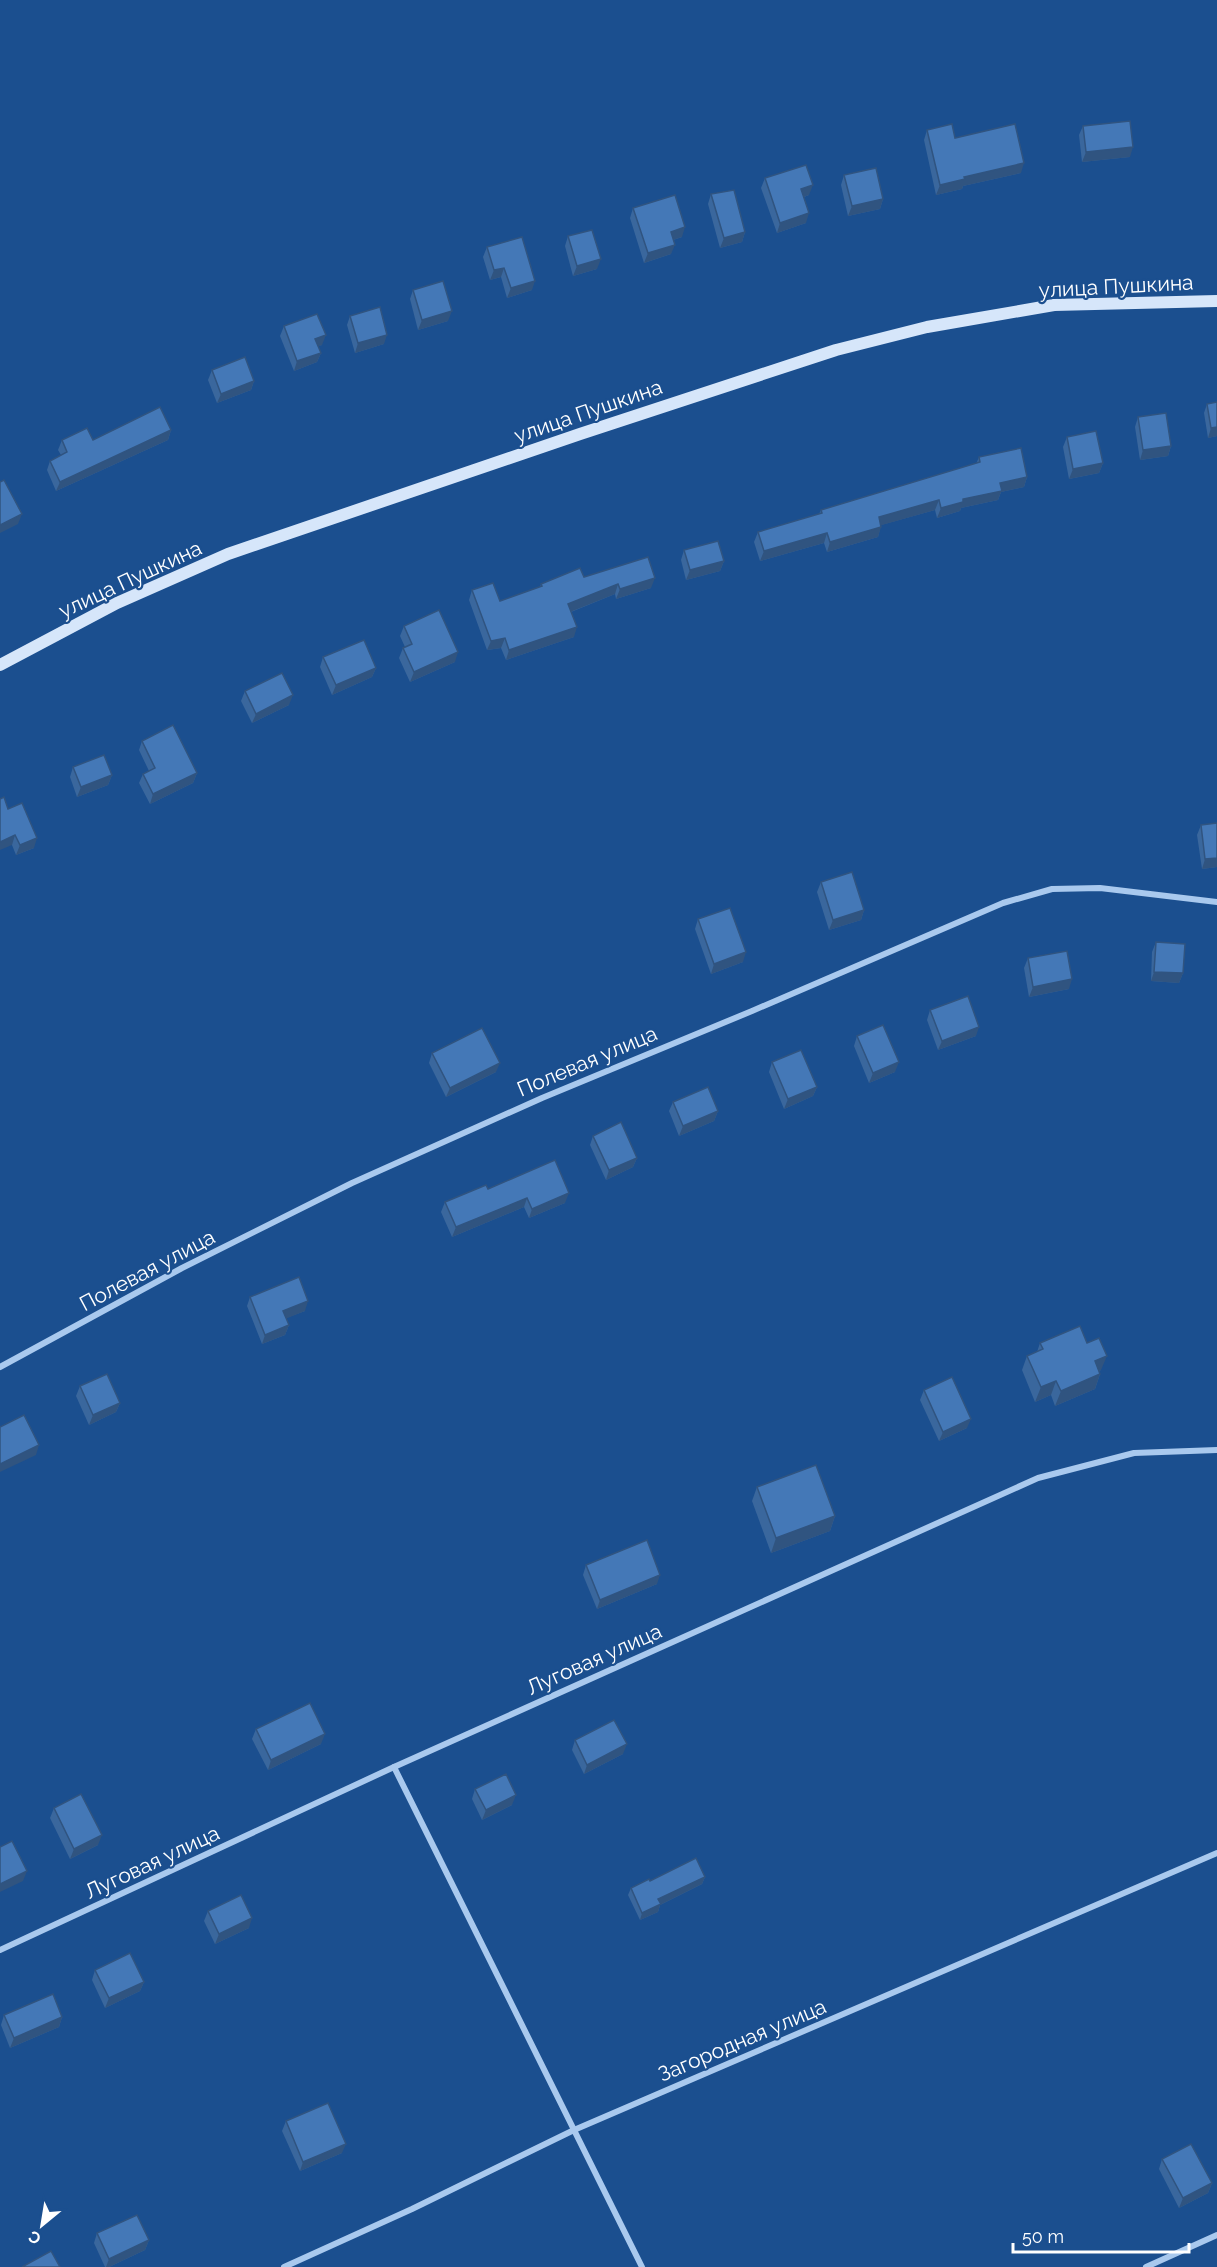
<svg xmlns="http://www.w3.org/2000/svg" width="1217" height="2267" font-family="Raleway,sans-serif">
  <style>
    .lines { fill: none; stroke-linecap: round; stroke-linejoin: round }
    .street { stroke: #a9c9ee; stroke-width: 6 }
    .secondary { stroke: #d6e6fa; stroke-width: 12 }
    .wall { fill: #3a679d }
    .shaded-wall { fill: #305480 }
    .building { fill: #4478b7; stroke: #305480; stroke-width: 1.5 }
    .labels { text-anchor: middle; dominant-baseline: central; stroke-width: 4.5; stroke-linejoin: round; paint-order: stroke }
    .street-label { font-size: 21px; fill: #fff; stroke: #1b4f8f }
  </style>
  <rect width="100%" height="100%" fill="#1b4f8f"/>
  <g class="lines">
    <g class="street">
      <path d="M 0,1367 L 182,1268 L 352,1183 L 542,1098 L 752,1011 L 1003,903 L 1052,889 L 1100,888 L 1217,902"/>
      <path d="M 394,1767 L 642,2267"/>
      <path d="M 0,1950 L 394,1767 L 1038,1478 L 1134,1453 L 1217,1450"/>
      <path d="M 284,2267 L 412,2209 L 574,2130 L 1217,1853"/>
      <path d="M 1146,2267 L 1217,2235"/>
    </g>
    <path class="secondary" d="M 0,665 L 117,603 L 228,554 L 580,434 L 836,350 L 927,327 L 1054,305 L 1217,301"/>
  </g>
  <g class="wall">
    <path d="M 1083,126 L 1130,157 L 1082,162 L 1079,135 Z"/>
    <path d="M 927,130 L 955,138 L 1021,173 L 963,186 L 962,189 L 936,195 L 924,140 Z"/>
    <path d="M 844,175 L 883,199 L 880,209 L 848,216 L 841,185 Z"/>
    <path d="M 765,178 L 809,195 L 804,197 L 806,223 L 777,233 L 761,188 Z"/>
    <path d="M 711,194 L 745,232 L 742,242 L 720,248 L 708,204 Z"/>
    <path d="M 633,208 L 682,237 L 673,240 L 671,254 L 644,263 L 630,218 Z"/>
    <path d="M 568,236 L 597,269 L 573,276 L 565,246 Z"/>
    <path d="M 487,247 L 532,290 L 507,298 L 501,277 L 490,280 L 483,257 Z"/>
    <path d="M 413,290 L 448,321 L 418,330 L 410,299 Z"/>
    <path d="M 350,316 L 384,344 L 355,353 L 347,325 Z"/>
    <path d="M 284,326 L 322,345 L 318,346 L 321,353 L 317,362 L 294,371 L 280,336 Z"/>
    <path d="M 212,370 L 254,381 L 251,390 L 217,403 L 208,380 Z"/>
    <path d="M 1207,404 L 1217,436 L 1208,438 L 1204,413 Z"/>
    <path d="M 1138,417 L 1171,446 L 1168,456 L 1140,460 L 1135,427 Z"/>
    <path d="M 171,430 L 168,440 L 56,491 L 47,470 L 50,461 L 61,455 L 58,450 L 62,440 L 93,440 Z"/>
    <path d="M 1067,437 L 1103,463 L 1099,473 L 1069,479 L 1063,447 Z"/>
    <path d="M 979,457 L 1027,477 L 1024,487 L 1001,492 L 998,500 L 961,508 L 960,511 L 937,518 L 935,510 L 881,525 L 878,537 L 827,552 L 824,543 L 760,561 L 754,542 L 758,532 L 819,514 L 821,510 L 976,464 Z"/>
    <path d="M 684,550 L 724,561 L 720,571 L 686,580 L 681,560 Z"/>
    <path d="M 584,577 L 651,588 L 616,599 L 615,594 L 571,612 L 574,637 L 506,660 L 501,648 L 487,650 L 469,600 L 472,590 L 500,601 L 540,587 L 541,584 Z"/>
    <path d="M 404,626 L 455,662 L 410,682 L 399,658 L 403,648 L 405,647 L 400,636 Z"/>
    <path d="M 323,657 L 376,668 L 372,677 L 332,695 L 320,667 Z"/>
    <path d="M 245,691 L 289,705 L 252,723 L 241,701 Z"/>
    <path d="M 142,741 L 197,773 L 193,783 L 150,804 L 139,783 L 143,774 L 149,771 L 139,750 Z"/>
    <path d="M 73,767 L 112,775 L 108,785 L 77,797 L 70,777 Z"/>
    <path d="M 8,809 L 34,848 L 16,855 L 12,845 Z"/>
    <path d="M 1201,825 L 1217,867 L 1202,869 L 1197,835 Z"/>
    <path d="M 821,882 L 864,910 L 861,920 L 829,930 L 817,892 Z"/>
    <path d="M 698,919 L 743,962 L 711,974 L 695,929 Z"/>
    <path d="M 1156,942 L 1183,973 L 1179,983 L 1151,981 L 1152,952 Z"/>
    <path d="M 1028,958 L 1069,989 L 1029,997 L 1024,968 Z"/>
    <path d="M 930,1010 L 976,1036 L 938,1050 L 927,1020 Z"/>
    <path d="M 857,1036 L 895,1072 L 869,1083 L 854,1046 Z"/>
    <path d="M 432,1053 L 496,1072 L 446,1097 L 429,1063 Z"/>
    <path d="M 772,1062 L 817,1087 L 813,1096 L 784,1109 L 769,1072 Z"/>
    <path d="M 673,1102 L 718,1111 L 714,1121 L 679,1136 L 669,1111 Z"/>
    <path d="M 593,1136 L 637,1158 L 633,1167 L 606,1180 L 590,1145 Z"/>
    <path d="M 488,1189 L 565,1203 L 529,1218 L 524,1207 L 452,1237 L 441,1212 L 445,1202 Z"/>
    <path d="M 250,1297 L 305,1311 L 286,1318 L 289,1325 L 285,1335 L 262,1344 L 247,1306 Z"/>
    <path d="M 1040,1343 L 1087,1343 L 1101,1370 L 1099,1371 L 1100,1374 L 1095,1389 L 1055,1406 L 1051,1395 L 1035,1402 L 1022,1370 L 1027,1356 L 1037,1352 Z"/>
    <path d="M 80,1386 L 120,1403 L 116,1412 L 89,1425 L 76,1396 Z"/>
    <path d="M 924,1390 L 967,1428 L 939,1441 L 920,1400 Z"/>
    <path d="M 757,1487 L 835,1516 L 830,1531 L 771,1553 L 752,1501 Z"/>
    <path d="M 586,1565 L 657,1584 L 597,1609 L 583,1575 Z"/>
    <path d="M 256,1729 L 321,1744 L 268,1770 L 252,1739 Z"/>
    <path d="M 575,1740 L 623,1754 L 584,1774 L 572,1750 Z"/>
    <path d="M 475,1789 L 512,1805 L 482,1820 L 472,1799 Z"/>
    <path d="M 54,1808 L 98,1845 L 70,1859 L 50,1818 Z"/>
    <path d="M 705,1877 L 702,1884 L 660,1905 L 658,1912 L 640,1920 L 628,1895 L 631,1888 L 650,1881 Z"/>
    <path d="M 208,1911 L 249,1928 L 215,1944 L 204,1921 Z"/>
    <path d="M 95,1970 L 144,1982 L 140,1991 L 105,2008 L 92,1980 Z"/>
    <path d="M 4,2015 L 62,2017 L 59,2027 L 10,2048 L 1,2025 Z"/>
    <path d="M 286,2121 L 342,2153 L 300,2171 L 282,2131 Z"/>
    <path d="M 1162,2159 L 1212,2183 L 1208,2193 L 1179,2208 L 1159,2169 Z"/>
    <path d="M 97,2233 L 149,2240 L 145,2250 L 109,2267 L 105,2267 L 94,2243 Z"/>
  </g>
  <g class="shaded-wall">
    <path d="M 1133,147 L 1130,157 L 1082,162 L 1086,152 Z"/>
    <path d="M 1024,163 L 1021,173 L 963,186 L 962,189 L 936,195 L 940,185 L 964,177 Z"/>
    <path d="M 813,185 L 809,195 L 798,199 L 801,189 Z"/>
    <path d="M 883,199 L 880,209 L 848,216 L 852,206 Z"/>
    <path d="M 809,213 L 806,223 L 777,233 L 780,223 Z"/>
    <path d="M 685,227 L 682,237 L 667,242 L 671,232 Z"/>
    <path d="M 745,232 L 742,242 L 720,248 L 724,238 Z"/>
    <path d="M 675,245 L 671,254 L 644,263 L 648,253 Z"/>
    <path d="M 601,259 L 597,269 L 573,276 L 577,266 Z"/>
    <path d="M 504,268 L 501,277 L 490,280 L 494,270 Z"/>
    <path d="M 535,281 L 532,290 L 507,298 L 511,288 Z"/>
    <path d="M 452,311 L 448,321 L 418,330 L 422,320 Z"/>
    <path d="M 326,335 L 322,345 L 312,349 L 315,339 Z"/>
    <path d="M 387,335 L 384,344 L 355,353 L 358,343 Z"/>
    <path d="M 321,353 L 317,362 L 294,371 L 297,361 Z"/>
    <path d="M 254,381 L 251,390 L 217,403 L 221,394 Z"/>
    <path d="M 1217,427 L 1217,436 L 1208,438 L 1211,428 Z"/>
    <path d="M 171,430 L 168,440 L 56,491 L 60,482 Z"/>
    <path d="M 1171,446 L 1168,456 L 1140,460 L 1143,450 Z"/>
    <path d="M 1103,463 L 1099,473 L 1069,479 L 1073,469 Z"/>
    <path d="M 1027,477 L 1024,487 L 1001,492 L 998,500 L 961,508 L 960,511 L 937,518 L 941,508 L 1000,483 Z"/>
    <path d="M 939,500 L 935,510 L 875,527 L 879,517 Z"/>
    <path d="M 22,514 L 18,524 L 0,533 L 0,525 Z"/>
    <path d="M 881,527 L 878,537 L 827,552 L 830,542 Z"/>
    <path d="M 827,533 L 824,543 L 760,561 L 764,551 Z"/>
    <path d="M 724,561 L 720,571 L 686,580 L 690,570 Z"/>
    <path d="M 655,578 L 651,588 L 616,599 L 620,589 Z"/>
    <path d="M 618,584 L 615,594 L 565,614 L 568,604 Z"/>
    <path d="M 577,627 L 574,637 L 506,660 L 509,650 Z"/>
    <path d="M 505,638 L 501,648 L 487,650 L 491,641 Z"/>
    <path d="M 458,652 L 455,662 L 410,682 L 414,672 Z"/>
    <path d="M 376,668 L 372,677 L 332,695 L 336,685 Z"/>
    <path d="M 293,695 L 289,705 L 252,723 L 256,714 Z"/>
    <path d="M 197,773 L 193,783 L 150,804 L 153,794 Z"/>
    <path d="M 112,775 L 108,785 L 77,797 L 81,787 Z"/>
    <path d="M 15,835 L 12,845 L 0,850 L 0,842 Z"/>
    <path d="M 37,838 L 34,848 L 16,855 L 20,845 Z"/>
    <path d="M 1217,858 L 1217,867 L 1202,869 L 1205,859 Z"/>
    <path d="M 864,910 L 861,920 L 829,930 L 833,920 Z"/>
    <path d="M 746,952 L 743,962 L 711,974 L 714,964 Z"/>
    <path d="M 1154,972 L 1183,973 L 1179,983 L 1151,981 Z"/>
    <path d="M 1072,979 L 1069,989 L 1029,997 L 1033,987 Z"/>
    <path d="M 979,1027 L 976,1036 L 938,1050 L 942,1041 Z"/>
    <path d="M 899,1062 L 895,1072 L 869,1083 L 873,1073 Z"/>
    <path d="M 500,1063 L 496,1072 L 446,1097 L 450,1088 Z"/>
    <path d="M 817,1087 L 813,1096 L 784,1109 L 788,1099 Z"/>
    <path d="M 718,1111 L 714,1121 L 679,1136 L 683,1126 Z"/>
    <path d="M 637,1158 L 633,1167 L 606,1180 L 609,1170 Z"/>
    <path d="M 569,1193 L 565,1203 L 529,1218 L 532,1209 Z"/>
    <path d="M 527,1198 L 524,1207 L 452,1237 L 456,1227 Z"/>
    <path d="M 308,1301 L 305,1311 L 280,1321 L 283,1311 Z"/>
    <path d="M 289,1325 L 285,1335 L 262,1344 L 265,1335 Z"/>
    <path d="M 1107,1356 L 1101,1370 L 1089,1375 L 1095,1361 Z"/>
    <path d="M 1100,1374 L 1095,1389 L 1055,1406 L 1061,1391 Z"/>
    <path d="M 1056,1381 L 1051,1395 L 1035,1402 L 1041,1387 Z"/>
    <path d="M 120,1403 L 116,1412 L 89,1425 L 93,1415 Z"/>
    <path d="M 971,1419 L 967,1428 L 939,1441 L 943,1432 Z"/>
    <path d="M 39,1445 L 36,1455 L 0,1472 L 0,1464 Z"/>
    <path d="M 835,1516 L 830,1531 L 771,1553 L 776,1538 Z"/>
    <path d="M 660,1575 L 657,1584 L 597,1609 L 600,1600 Z"/>
    <path d="M 325,1734 L 321,1744 L 268,1770 L 271,1760 Z"/>
    <path d="M 627,1744 L 623,1754 L 584,1774 L 587,1765 Z"/>
    <path d="M 516,1795 L 512,1805 L 482,1820 L 486,1810 Z"/>
    <path d="M 102,1835 L 98,1845 L 70,1859 L 74,1849 Z"/>
    <path d="M 27,1871 L 23,1881 L 0,1892 L 0,1884 Z"/>
    <path d="M 705,1877 L 702,1884 L 660,1905 L 658,1912 L 640,1920 L 642,1913 L 658,1899 Z"/>
    <path d="M 252,1918 L 249,1928 L 215,1944 L 219,1934 Z"/>
    <path d="M 144,1982 L 140,1991 L 105,2008 L 109,1998 Z"/>
    <path d="M 62,2017 L 59,2027 L 10,2048 L 14,2038 Z"/>
    <path d="M 346,2144 L 342,2153 L 300,2171 L 303,2162 Z"/>
    <path d="M 1212,2183 L 1208,2193 L 1179,2208 L 1183,2198 Z"/>
    <path d="M 149,2240 L 145,2250 L 109,2267 L 106,2267 L 109,2259 Z"/>
  </g>
  <g class="building">
    <path d="M 1130,121 L 1133,147 L 1086,152 L 1083,126 Z"/>
    <path d="M 952,124 L 955,138 L 1015,124 L 1024,163 L 964,177 L 965,179 L 940,185 L 927,130 Z"/>
    <path d="M 806,165 L 813,185 L 801,189 L 809,213 L 780,223 L 765,178 Z"/>
    <path d="M 876,168 L 883,199 L 852,206 L 844,175 Z"/>
    <path d="M 734,190 L 745,232 L 724,238 L 711,194 Z"/>
    <path d="M 675,195 L 685,227 L 671,232 L 675,245 L 648,253 L 633,208 Z"/>
    <path d="M 592,230 L 601,259 L 577,266 L 568,236 Z"/>
    <path d="M 522,237 L 535,281 L 511,288 L 504,268 L 494,270 L 487,247 Z"/>
    <path d="M 443,281 L 452,311 L 422,320 L 413,290 Z"/>
    <path d="M 380,307 L 387,335 L 358,343 L 350,316 Z"/>
    <path d="M 317,314 L 326,335 L 315,339 L 321,353 L 297,361 L 284,326 Z"/>
    <path d="M 245,357 L 254,381 L 221,394 L 212,370 Z"/>
    <path d="M 1217,402 L 1217,427 L 1211,428 L 1207,404 Z"/>
    <path d="M 160,407 L 171,430 L 60,482 L 50,461 L 67,452 L 62,440 L 87,428 L 93,440 Z"/>
    <path d="M 1166,413 L 1171,446 L 1143,450 L 1138,417 Z"/>
    <path d="M 1096,431 L 1103,463 L 1073,469 L 1067,437 Z"/>
    <path d="M 1021,448 L 1027,477 L 1000,483 L 1002,491 L 963,499 L 963,502 L 941,508 L 939,500 L 879,517 L 881,527 L 830,542 L 827,533 L 764,551 L 758,532 L 822,513 L 821,510 L 980,462 L 979,457 Z"/>
    <path d="M 4,480 L 22,514 L 0,525 L 0,482 Z"/>
    <path d="M 718,541 L 724,561 L 690,570 L 684,550 Z"/>
    <path d="M 648,557 L 655,578 L 620,589 L 618,584 L 568,604 L 577,627 L 509,650 L 505,638 L 491,641 L 472,590 L 493,583 L 500,601 L 542,586 L 541,584 L 580,568 L 584,577 Z"/>
    <path d="M 439,610 L 458,652 L 414,672 L 403,648 L 412,644 L 404,626 Z"/>
    <path d="M 364,640 L 376,668 L 336,685 L 323,657 Z"/>
    <path d="M 282,673 L 293,695 L 256,714 L 245,691 Z"/>
    <path d="M 173,725 L 197,773 L 153,794 L 143,774 L 155,768 L 142,741 Z"/>
    <path d="M 104,755 L 112,775 L 81,787 L 73,767 Z"/>
    <path d="M 4,797 L 8,809 L 22,803 L 37,838 L 20,845 L 15,835 L 0,842 L 0,799 Z"/>
    <path d="M 1217,823 L 1217,858 L 1205,859 L 1201,825 Z"/>
    <path d="M 852,872 L 864,910 L 833,920 L 821,882 Z"/>
    <path d="M 730,908 L 746,952 L 714,964 L 698,919 Z"/>
    <path d="M 1156,942 L 1185,944 L 1183,973 L 1154,972 Z"/>
    <path d="M 1067,951 L 1072,979 L 1033,987 L 1028,958 Z"/>
    <path d="M 968,996 L 979,1027 L 942,1041 L 930,1010 Z"/>
    <path d="M 883,1025 L 899,1062 L 873,1073 L 857,1036 Z"/>
    <path d="M 482,1028 L 500,1063 L 450,1088 L 432,1053 Z"/>
    <path d="M 801,1050 L 817,1087 L 788,1099 L 772,1062 Z"/>
    <path d="M 708,1087 L 718,1111 L 683,1126 L 673,1102 Z"/>
    <path d="M 621,1122 L 637,1158 L 609,1170 L 593,1136 Z"/>
    <path d="M 555,1160 L 569,1193 L 532,1209 L 527,1198 L 456,1227 L 445,1202 L 486,1185 L 488,1189 Z"/>
    <path d="M 299,1277 L 308,1301 L 283,1311 L 289,1325 L 265,1335 L 250,1297 Z"/>
    <path d="M 1080,1326 L 1087,1343 L 1099,1338 L 1107,1356 L 1095,1361 L 1100,1374 L 1061,1391 L 1056,1381 L 1041,1387 L 1027,1356 L 1043,1349 L 1040,1343 Z"/>
    <path d="M 107,1374 L 120,1403 L 93,1415 L 80,1386 Z"/>
    <path d="M 952,1377 L 971,1419 L 943,1432 L 924,1390 Z"/>
    <path d="M 24,1415 L 39,1445 L 0,1464 L 0,1427 Z"/>
    <path d="M 816,1465 L 835,1516 L 776,1538 L 757,1487 Z"/>
    <path d="M 647,1540 L 660,1575 L 600,1600 L 586,1565 Z"/>
    <path d="M 310,1703 L 325,1734 L 271,1760 L 256,1729 Z"/>
    <path d="M 614,1720 L 627,1744 L 587,1765 L 575,1740 Z"/>
    <path d="M 506,1774 L 516,1795 L 486,1810 L 475,1789 Z"/>
    <path d="M 81,1794 L 102,1835 L 74,1849 L 54,1808 Z"/>
    <path d="M 12,1841 L 27,1871 L 0,1884 L 0,1847 Z"/>
    <path d="M 696,1858 L 705,1877 L 658,1899 L 661,1904 L 642,1913 L 631,1888 L 649,1879 L 650,1881 Z"/>
    <path d="M 241,1895 L 252,1918 L 219,1934 L 208,1911 Z"/>
    <path d="M 130,1953 L 144,1982 L 109,1998 L 95,1970 Z"/>
    <path d="M 53,1994 L 62,2017 L 14,2038 L 4,2015 Z"/>
    <path d="M 328,2103 L 346,2144 L 303,2162 L 286,2121 Z"/>
    <path d="M 1191,2144 L 1212,2183 L 1183,2198 L 1162,2159 Z"/>
    <path d="M 137,2215 L 149,2240 L 109,2259 L 97,2233 Z"/>
    <path d="M 51,2251 L 60,2267 L 22,2267 Z"/>
  </g>
  <g class="labels">
    <g class="street-label">
      <text transform="translate(1116 286) rotate(-3)">улица Пушкина</text>
      <text transform="translate(588 411) rotate(-19)">улица Пушкина</text>
      <text transform="translate(130 579) rotate(-25)">улица Пушкина</text>
      <text transform="translate(587 1061) rotate(-23)">Полевая улица</text>
      <text transform="translate(147 1270) rotate(-28)">Полевая улица</text>
      <text transform="translate(594 1659) rotate(-24)">Луговая улица</text>
      <text transform="translate(152 1862) rotate(-25)">Луговая улица</text>
      <text transform="translate(742 2040) rotate(-23)">Загородная улица</text>
    </g>
  </g>
  <g transform="translate(42 2225) rotate(210)" stroke="#1b4f8f" stroke-width="4.5" paint-order="stroke">
  <path d="M0-4.5L10 22L0 15L-10 22Z" fill="#ffffff"/>
  <text y="-9" font-size="16" font-weight="bold" text-anchor="middle" fill="#ffffff">С</text>
  </g>
  <path d="M1013 2243v9h176v-9" fill="none" stroke="#ffffff" stroke-width="3"/>
  <text x="1022" y="2243" font-size="18" fill="#ffffff" stroke="#1b4f8f" stroke-width="4.5" paint-order="stroke">50 m</text>
</svg>
